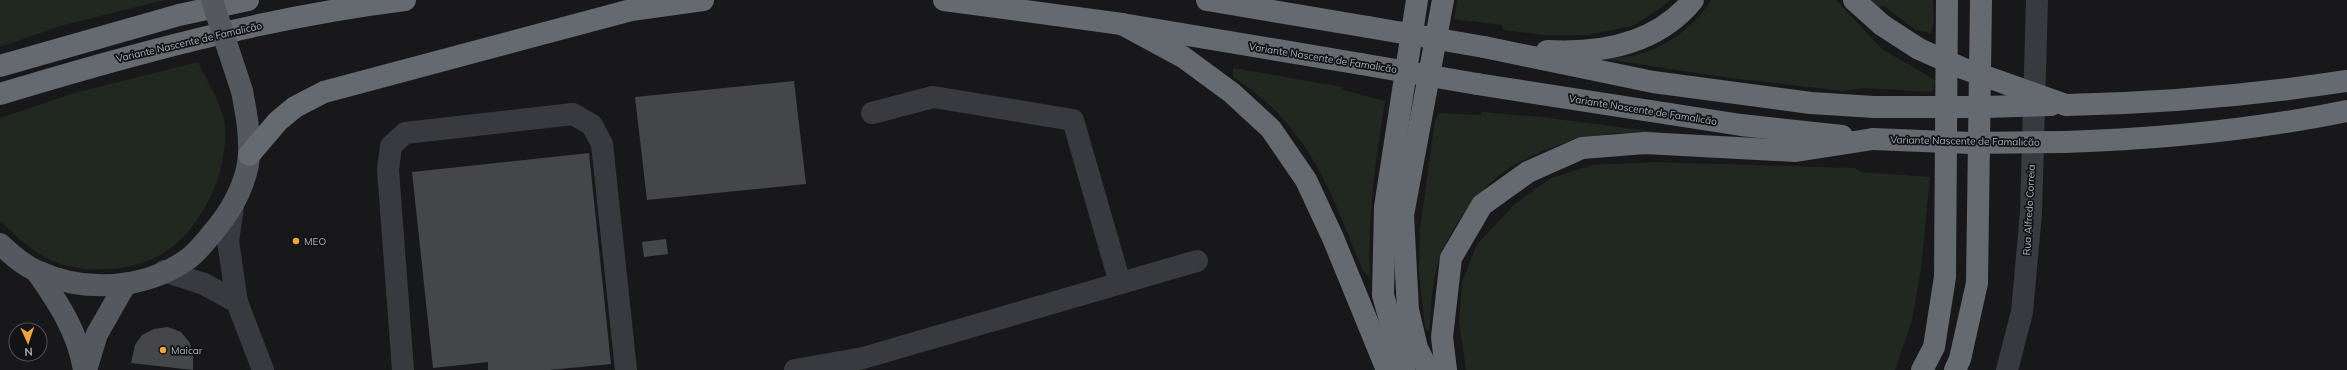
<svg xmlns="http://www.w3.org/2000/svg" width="2347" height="370" font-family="Mulish,sans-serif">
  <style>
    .green { fill: #202820 }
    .building { fill: #45464a }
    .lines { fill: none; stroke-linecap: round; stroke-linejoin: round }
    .minor { stroke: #393a3f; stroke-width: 22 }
    .major { stroke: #55585e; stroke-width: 22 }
    .highway { stroke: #656970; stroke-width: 22 }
    .major-bridge { stroke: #55585e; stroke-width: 22 }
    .highway-bridge { stroke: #656970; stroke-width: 22 }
    .poi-dot { fill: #eea63c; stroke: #131315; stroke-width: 1.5 }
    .labels { text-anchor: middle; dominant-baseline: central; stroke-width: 3.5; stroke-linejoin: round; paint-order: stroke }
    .street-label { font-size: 10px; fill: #abb0b9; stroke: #131315 }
    .poi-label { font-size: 10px; fill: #abb0b9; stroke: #131315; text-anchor: start }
  </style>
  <rect width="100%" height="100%" fill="#18181a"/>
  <g class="green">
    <path d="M 0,0 L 165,0 L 60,26 L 0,47 Z"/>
    <path d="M 1457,0 L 1670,0 L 1658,10 L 1632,26 L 1588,35 L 1545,35 L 1504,30 L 1502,25 L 1454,19 Z"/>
    <path d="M 1711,0 L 1836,0 L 1882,49 L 1935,80 L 1933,92 L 1865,88 L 1842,91 L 1722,77 L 1605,59 C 1622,57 1639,56 1654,49 C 1675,40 1700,20 1711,0 Z"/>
    <path d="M 1870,0 L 1933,0 L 1934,21 L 1931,33 L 1916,30 L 1883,5 L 1878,9 Z"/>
    <path d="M 198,62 C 206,80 220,101 224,120 C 232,165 202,231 162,254 C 134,270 98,273 67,266 C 41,260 19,239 0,221 L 0,118 L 74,93 Z"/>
    <path d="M 1233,68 L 1342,87 L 1343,90 L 1385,101 C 1376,159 1367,218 1370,277 L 1363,271 C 1330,191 1310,126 1233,77 Z"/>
    <path d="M 1482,112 L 1541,117 L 1704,138 C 1675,136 1634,130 1607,134 C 1576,138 1545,148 1518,163 C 1479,183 1441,238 1434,280 C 1431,297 1431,315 1429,332 L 1425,328 L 1419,273 L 1420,229 L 1435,120 L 1439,113 L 1480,115 Z"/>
    <path d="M 1654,162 L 1855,168 L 1860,172 L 1930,177 L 1921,270 L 1912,320 L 1895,370 L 1466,370 L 1459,322 L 1462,282 L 1477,244 L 1515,204 L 1551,178 L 1593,165 Z"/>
  </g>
  <g class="building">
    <path d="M 794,81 L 806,184 L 647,200 L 635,97 Z"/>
    <path d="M 589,153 L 611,364 L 549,370 L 488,370 L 488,362 L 433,368 L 412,172 Z"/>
    <path d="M 666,239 L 668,254 L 644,257 L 642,242 Z"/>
    <path d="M 168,327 L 181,332 L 190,343 L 193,355 L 193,370 L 131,363 L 135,345 L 142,335 L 154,329 Z"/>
  </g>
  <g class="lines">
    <g class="minor">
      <path d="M 872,113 L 933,97 L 1073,120 L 1120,283"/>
      <path d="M 233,207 L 228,241 L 237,302 L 263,370"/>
      <path d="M 164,271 L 204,284 L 237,302"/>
      <path d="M 403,370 L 388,170 L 391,146 L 405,133 L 573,114 L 592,125 L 602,144 L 626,370"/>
      <path d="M 795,370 L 863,358 L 1197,261"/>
      <path d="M 2007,370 L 2022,312 L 2031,213 L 2037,0"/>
    </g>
    <g class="major">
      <path d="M 0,244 C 11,254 23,265 37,271 C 84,293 144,290 188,259 C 200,250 209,237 219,225 C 234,206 248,179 249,154 C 250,132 246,112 242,91"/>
      <path d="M 36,271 C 58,302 78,332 84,370"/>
      <path d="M 86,370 L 97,334 L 125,285"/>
    </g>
    <g class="highway">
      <path d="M 944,0 L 1122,24 L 1361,64"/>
      <path d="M 1207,0 L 1368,27"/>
      <path d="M 1854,0 L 1882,25"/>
      <path d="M 1122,24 L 1183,57 L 1232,93 L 1271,129 L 1306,180 L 1333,238 L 1387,370"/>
      <path d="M 1484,47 L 1653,82 L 1811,103 L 1874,107"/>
      <path d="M 1547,51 C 1602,54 1657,44 1693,0"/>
      <path d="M 0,66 L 179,15 L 248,0"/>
      <path d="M 1477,84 L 1741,125 L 1842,136"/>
      <path d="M 0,94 C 133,54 267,17 405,0"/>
      <path d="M 2066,105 C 2160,103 2254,95 2347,81"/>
      <path d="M 2065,142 C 2160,139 2254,130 2347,111"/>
      <path d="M 249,155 L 278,121 L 295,107 L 324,92 L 631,10 L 703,0"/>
      <path d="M 1404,370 L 1383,295 L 1385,207 L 1417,0"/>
      <path d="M 1428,370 L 1417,348 L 1408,310 L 1403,215 L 1443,0"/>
      <path d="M 1446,370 L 1442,337 L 1451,258 L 1482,205 L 1528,172 L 1582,148 L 1645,143 L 1796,151 L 1873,139"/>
      <path d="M 1922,370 L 1934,347 L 1945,277 L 1947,0"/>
      <path d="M 1955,370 L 1960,359 L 1977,283 L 1981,0"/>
    </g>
    <path class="major-bridge" d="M 212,0 L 242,91"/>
    <g class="highway-bridge">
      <path d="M 1882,25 L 1919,49 L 1962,68 L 2066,105"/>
      <path d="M 1368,27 L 1484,47"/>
      <path d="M 1361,64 L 1477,84"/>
      <path d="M 1874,107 L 1984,107 L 2051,105"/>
      <path d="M 1873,139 L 1972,143 L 2065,142"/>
    </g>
  </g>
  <g class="poi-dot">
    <circle cx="296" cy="241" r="4"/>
    <circle cx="163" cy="350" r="4"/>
  </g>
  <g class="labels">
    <g class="street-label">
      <text transform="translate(189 42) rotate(-13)">Variante Nascente de Famalicão</text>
      <text transform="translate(1323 58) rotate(9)">Variante Nascente de Famalicão</text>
      <text transform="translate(1643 110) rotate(9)">Variante Nascente de Famalicão</text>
      <text transform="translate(1965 141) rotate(1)">Variante Nascente de Famalicão</text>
      <text transform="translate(2029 210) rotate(-87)">Rua Alfredo Correia</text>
    </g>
    <g class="poi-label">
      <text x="304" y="241">MEO</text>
      <text x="171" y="350">Maicar</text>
    </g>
  </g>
  <g transform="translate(28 342) rotate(177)"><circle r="19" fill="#131315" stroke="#505257"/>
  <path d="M0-3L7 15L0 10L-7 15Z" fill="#eea63c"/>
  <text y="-6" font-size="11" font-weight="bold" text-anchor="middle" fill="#abb0b9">N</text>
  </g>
</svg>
